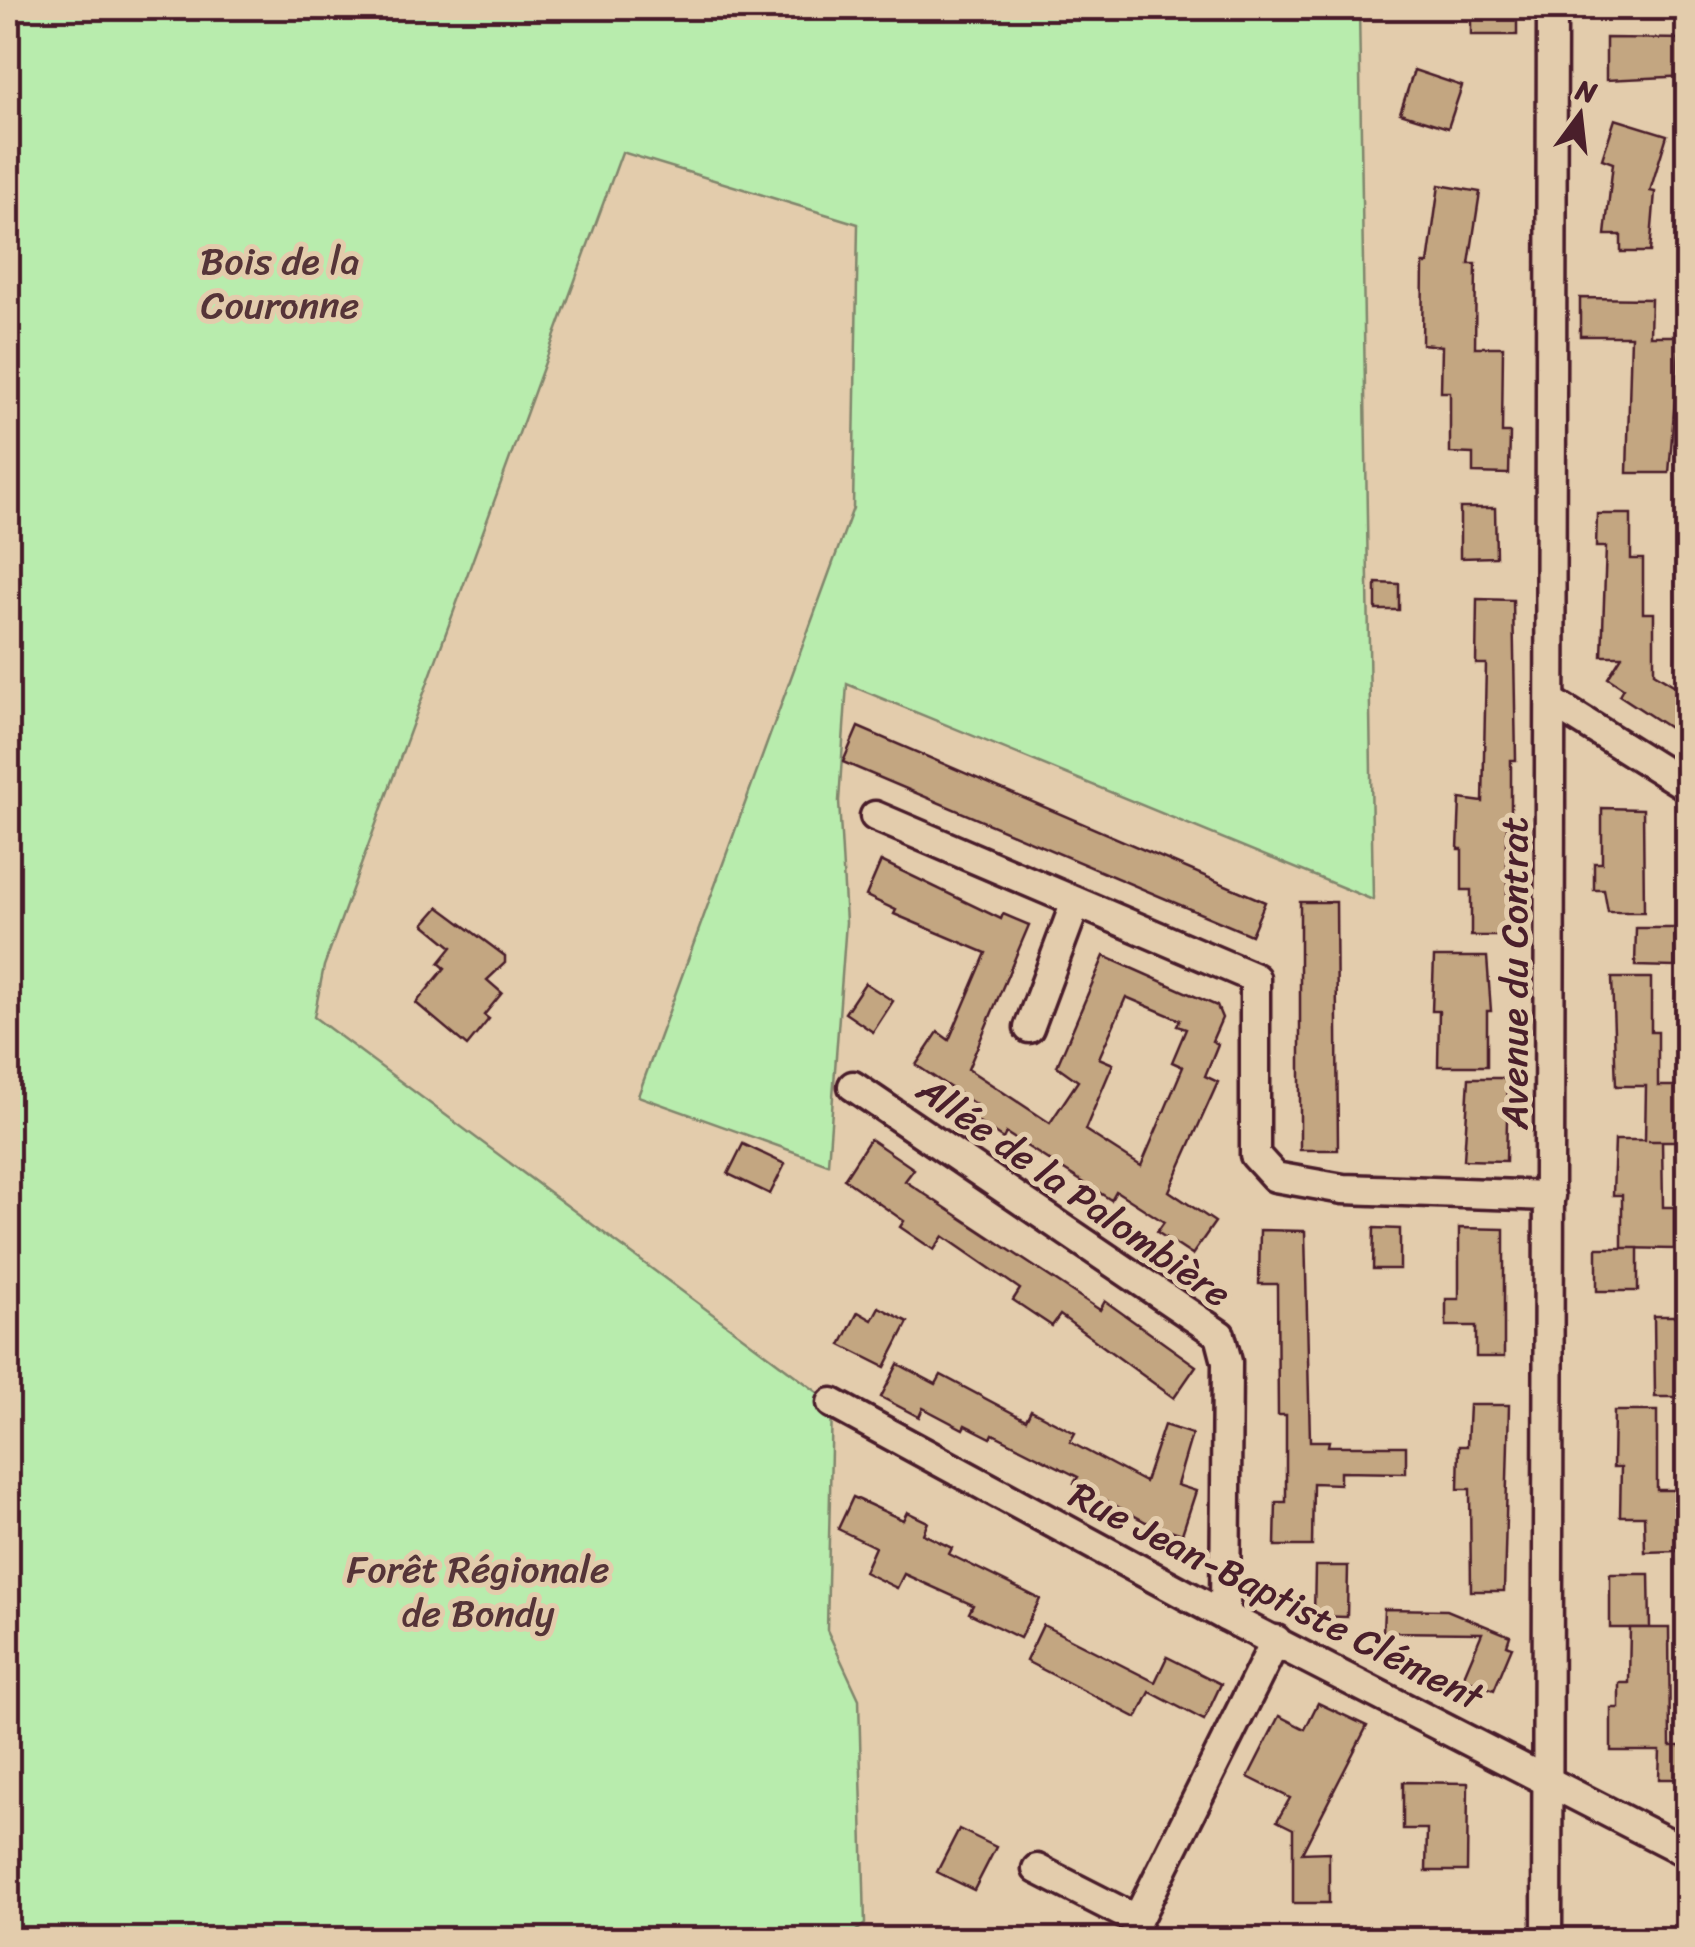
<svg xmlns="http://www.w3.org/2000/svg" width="1695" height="1947" font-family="Sriracha,sans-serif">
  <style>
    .green { fill: #b8ecad; stroke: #81866c; stroke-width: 2.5 }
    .building { fill: #c3a681; stroke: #4a1f2b; stroke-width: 2.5; fill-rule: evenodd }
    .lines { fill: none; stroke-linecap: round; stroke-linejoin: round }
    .minor-casing { stroke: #4a1f2b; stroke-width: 35 }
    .minor { stroke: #e3ccac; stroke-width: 28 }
    .labels { text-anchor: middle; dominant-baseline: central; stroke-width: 10; stroke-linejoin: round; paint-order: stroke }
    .park-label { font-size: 38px; fill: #553438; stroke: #e3ccac }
    .street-label { font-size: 38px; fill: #4a1f2b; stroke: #e3ccac }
  </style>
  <rect width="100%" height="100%" fill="#e3ccac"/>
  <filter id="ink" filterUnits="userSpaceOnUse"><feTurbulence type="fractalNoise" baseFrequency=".01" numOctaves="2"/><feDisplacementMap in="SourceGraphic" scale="20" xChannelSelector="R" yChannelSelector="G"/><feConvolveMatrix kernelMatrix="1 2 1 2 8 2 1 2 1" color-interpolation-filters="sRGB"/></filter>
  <g filter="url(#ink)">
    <path class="green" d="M 8,8 L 1359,8 L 1373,900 L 847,684 L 839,801 L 846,922 L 828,1164 L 638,1096 L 853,508 L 858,224 L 622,152 L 324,966 L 314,1017 L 832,1403 L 827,1630 L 859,1699 L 865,1924 L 845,1940 L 8,1940 Z"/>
    <g class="building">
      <rect x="1471" y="8" width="46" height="27"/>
      <path d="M 1606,38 L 1688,39 L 1688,76 L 1606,80 Z"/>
      <path d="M 1414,70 L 1462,86 L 1448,128 L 1400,113 Z"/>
      <path d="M 1615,119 L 1667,135 L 1650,191 L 1655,192 L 1650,252 L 1621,252 L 1621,235 L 1605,235 L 1613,163 L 1602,159 Z"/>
      <path d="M 1439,185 L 1480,192 L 1469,264 L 1476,264 L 1475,347 L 1503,347 L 1502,433 L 1510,433 L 1509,474 L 1473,473 L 1473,454 L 1450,453 L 1450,392 L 1441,392 L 1442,346 L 1422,344 L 1423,264 L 1428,264 Z"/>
      <path d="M 1580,298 L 1651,299 L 1650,336 L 1680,336 L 1669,473 L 1627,473 L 1631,336 L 1580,336 Z"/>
      <path d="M 1460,508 L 1495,508 L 1496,557 L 1460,558 Z"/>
      <path d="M 1597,514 L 1631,514 L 1631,559 L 1643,559 L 1643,613 L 1654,613 L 1654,673 L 1688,694 L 1688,703 L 1671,729 L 1619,695 L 1623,688 L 1608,678 L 1622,656 L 1602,656 L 1606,547 L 1596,547 Z"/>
      <path d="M 1376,583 L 1399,584 L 1399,610 L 1376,610 Z"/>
      <path d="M 1477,599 L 1513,600 L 1516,760 L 1511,760 L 1511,822 L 1507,822 L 1507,936 L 1471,936 L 1471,890 L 1462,890 L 1462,849 L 1458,849 L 1460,799 L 1483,802 L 1486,664 L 1476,664 Z"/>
      <path d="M 858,727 L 1265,902 L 1251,935 L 843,762 Z"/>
      <path d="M 1602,808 L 1643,809 L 1644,912 L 1608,912 L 1604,890 L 1594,890 L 1594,863 L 1602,863 Z"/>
      <path d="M 881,861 L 1001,919 L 1003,914 L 1029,925 L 968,1069 L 1050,1123 L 1078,1081 L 1057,1066 L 1104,956 L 1217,1006 L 1222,1018 L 1212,1041 L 1218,1044 L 1205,1076 L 1218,1082 L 1169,1191 L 1215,1222 L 1192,1255 L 1157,1232 L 1164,1222 L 1116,1191 L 1111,1200 L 1006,1133 L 1003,1139 L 967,1115 L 975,1104 L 916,1065 L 938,1032 L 949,1040 L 986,953 L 894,914 L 896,910 L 866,896 ZM 1126,997 L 1180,1020 L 1177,1026 L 1186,1029 L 1172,1062 L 1183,1067 L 1141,1166 L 1085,1130 L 1113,1064 L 1099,1058 Z"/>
      <path d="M 1300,902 L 1336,902 L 1338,1150 L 1300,1150 Z"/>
      <path d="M 439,907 L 505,956 L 505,963 L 487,980 L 502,993 L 484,1015 L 489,1019 L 467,1046 L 416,1003 L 445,968 L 439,963 L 452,947 L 424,924 Z"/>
      <path d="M 1636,928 L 1675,928 L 1675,967 L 1635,966 Z"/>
      <path d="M 1434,957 L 1487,957 L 1491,1011 L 1487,1011 L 1487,1066 L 1438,1066 L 1439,1011 L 1432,1011 Z"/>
      <path d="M 1612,978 L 1651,978 L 1651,1032 L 1658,1032 L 1658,1086 L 1686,1086 L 1686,1141 L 1648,1141 L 1662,1141 L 1663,1207 L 1674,1207 L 1674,1249 L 1622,1248 L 1622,1195 L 1613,1195 L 1615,1140 L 1645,1140 L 1646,1086 L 1616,1086 Z"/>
      <path d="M 865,983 L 893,1001 L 873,1032 L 845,1013 Z"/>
      <path d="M 1469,1078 L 1508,1078 L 1506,1161 L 1464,1160 Z"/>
      <path d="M 870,1139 L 914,1169 L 905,1181 L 1100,1310 L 1105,1301 L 1196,1366 L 1174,1398 L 1060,1315 L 1052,1326 L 1013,1300 L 1020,1289 L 943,1236 L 934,1250 L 900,1227 L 904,1221 L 844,1179 Z"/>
      <path d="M 743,1144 L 785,1164 L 770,1194 L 728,1174 Z"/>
      <path d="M 1374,1228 L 1400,1229 L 1400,1269 L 1373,1269 Z"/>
      <path d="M 1459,1228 L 1504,1229 L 1504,1357 L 1476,1357 L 1476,1326 L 1446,1326 L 1446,1299 L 1459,1299 Z"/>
      <path d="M 1260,1230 L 1305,1231 L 1310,1441 L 1329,1441 L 1328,1446 L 1406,1446 L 1406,1473 L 1340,1472 L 1340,1484 L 1313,1483 L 1312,1546 L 1275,1546 L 1276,1502 L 1286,1502 L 1286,1415 L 1278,1415 L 1277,1284 L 1259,1284 Z"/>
      <rect x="1597" y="1248" width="41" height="43"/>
      <path d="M 879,1307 L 908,1322 L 885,1367 L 841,1345 L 858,1312 L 872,1320 Z"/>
      <path d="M 1654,1316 L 1688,1316 L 1688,1397 L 1655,1397 Z"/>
      <path d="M 898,1364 L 936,1384 L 941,1375 L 1026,1420 L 1031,1410 L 1075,1433 L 1070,1442 L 1145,1482 L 1164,1425 L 1192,1434 L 1177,1485 L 1196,1491 L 1182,1534 L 1146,1522 L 1074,1483 L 1078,1477 L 993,1434 L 991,1438 L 965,1425 L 963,1429 L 923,1408 L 919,1417 L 881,1397 Z"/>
      <path d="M 1469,1405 L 1509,1405 L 1504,1591 L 1471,1591 L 1470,1489 L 1458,1489 L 1459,1446 L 1467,1446 Z"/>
      <path d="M 1614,1411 L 1657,1411 L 1657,1490 L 1675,1490 L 1676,1551 L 1645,1552 L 1644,1516 L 1620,1516 L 1621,1467 L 1613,1467 Z"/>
      <path d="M 853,1497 L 903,1520 L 907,1512 L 928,1522 L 923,1534 L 952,1548 L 949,1554 L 1040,1599 L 1020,1638 L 969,1613 L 973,1605 L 904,1574 L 897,1588 L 864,1572 L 875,1547 L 838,1529 Z"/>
      <path d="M 1315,1566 L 1348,1566 L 1347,1617 L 1314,1616 Z"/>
      <path d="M 1610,1574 L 1649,1574 L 1650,1628 L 1610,1628 Z"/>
      <path d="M 1384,1609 L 1447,1610 L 1510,1636 L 1507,1645 L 1512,1647 L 1494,1690 L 1463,1678 L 1482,1633 L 1383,1632 Z"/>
      <path d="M 1043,1625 L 1155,1682 L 1167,1657 L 1221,1684 L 1204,1720 L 1150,1692 L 1137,1718 L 1026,1661 Z"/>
      <path d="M 1630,1628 L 1669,1628 L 1670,1746 L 1688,1746 L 1688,1779 L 1659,1779 L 1660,1751 L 1611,1751 L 1611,1708 L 1619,1708 L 1619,1683 L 1629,1683 Z"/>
      <path d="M 1318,1703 L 1367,1726 L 1302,1853 L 1329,1852 L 1329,1903 L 1293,1903 L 1293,1829 L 1277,1821 L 1290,1798 L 1248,1777 L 1279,1716 L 1305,1729 Z"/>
      <path d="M 1403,1782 L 1468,1783 L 1467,1871 L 1426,1871 L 1427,1829 L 1403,1829 Z"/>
      <path d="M 959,1829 L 996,1847 L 974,1890 L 937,1872 Z"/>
    </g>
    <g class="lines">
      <g class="minor-casing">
        <g id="minor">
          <path d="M 1552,702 L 1688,787"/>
          <path d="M 875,816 L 1255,978 L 1255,1155 L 1275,1177 L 1343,1189 L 1550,1196"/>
          <path d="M 1029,1028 L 1076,902"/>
          <path d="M 853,1086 L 1220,1335 L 1227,1362 L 1225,1616"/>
          <path d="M 832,1403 L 1225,1616 L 1688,1853"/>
          <path d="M 1037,1869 L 1137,1920 L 1276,1640"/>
          <path d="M 1547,1940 L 1552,8"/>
        </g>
      </g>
      <use href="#minor" class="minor"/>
    </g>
  </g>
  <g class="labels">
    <g class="park-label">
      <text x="280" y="261">Bois de la<tspan x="280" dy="44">Couronne</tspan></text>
      <text x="478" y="1569">Forêt Régionale<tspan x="478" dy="44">de Bondy</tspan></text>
    </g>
    <g class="street-label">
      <text transform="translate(1514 973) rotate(-90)">Avenue du Contrat</text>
      <text transform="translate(1074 1192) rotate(35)">Allée de la Palombière</text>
      <text transform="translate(1276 1596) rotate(27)">Rue Jean-Baptiste Clément</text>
    </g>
  </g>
  <rect width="1695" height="1947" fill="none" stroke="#e3ccac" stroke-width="40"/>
  <rect x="20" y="20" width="1655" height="1907" fill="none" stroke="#4a1f2b" stroke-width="4" filter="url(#ink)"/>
  <g transform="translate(1580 115) rotate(15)" stroke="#e3ccac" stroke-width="8" paint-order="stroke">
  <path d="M0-8L18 38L0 25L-18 38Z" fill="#4a1f2b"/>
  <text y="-15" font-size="28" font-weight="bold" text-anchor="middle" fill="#4a1f2b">N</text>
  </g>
</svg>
